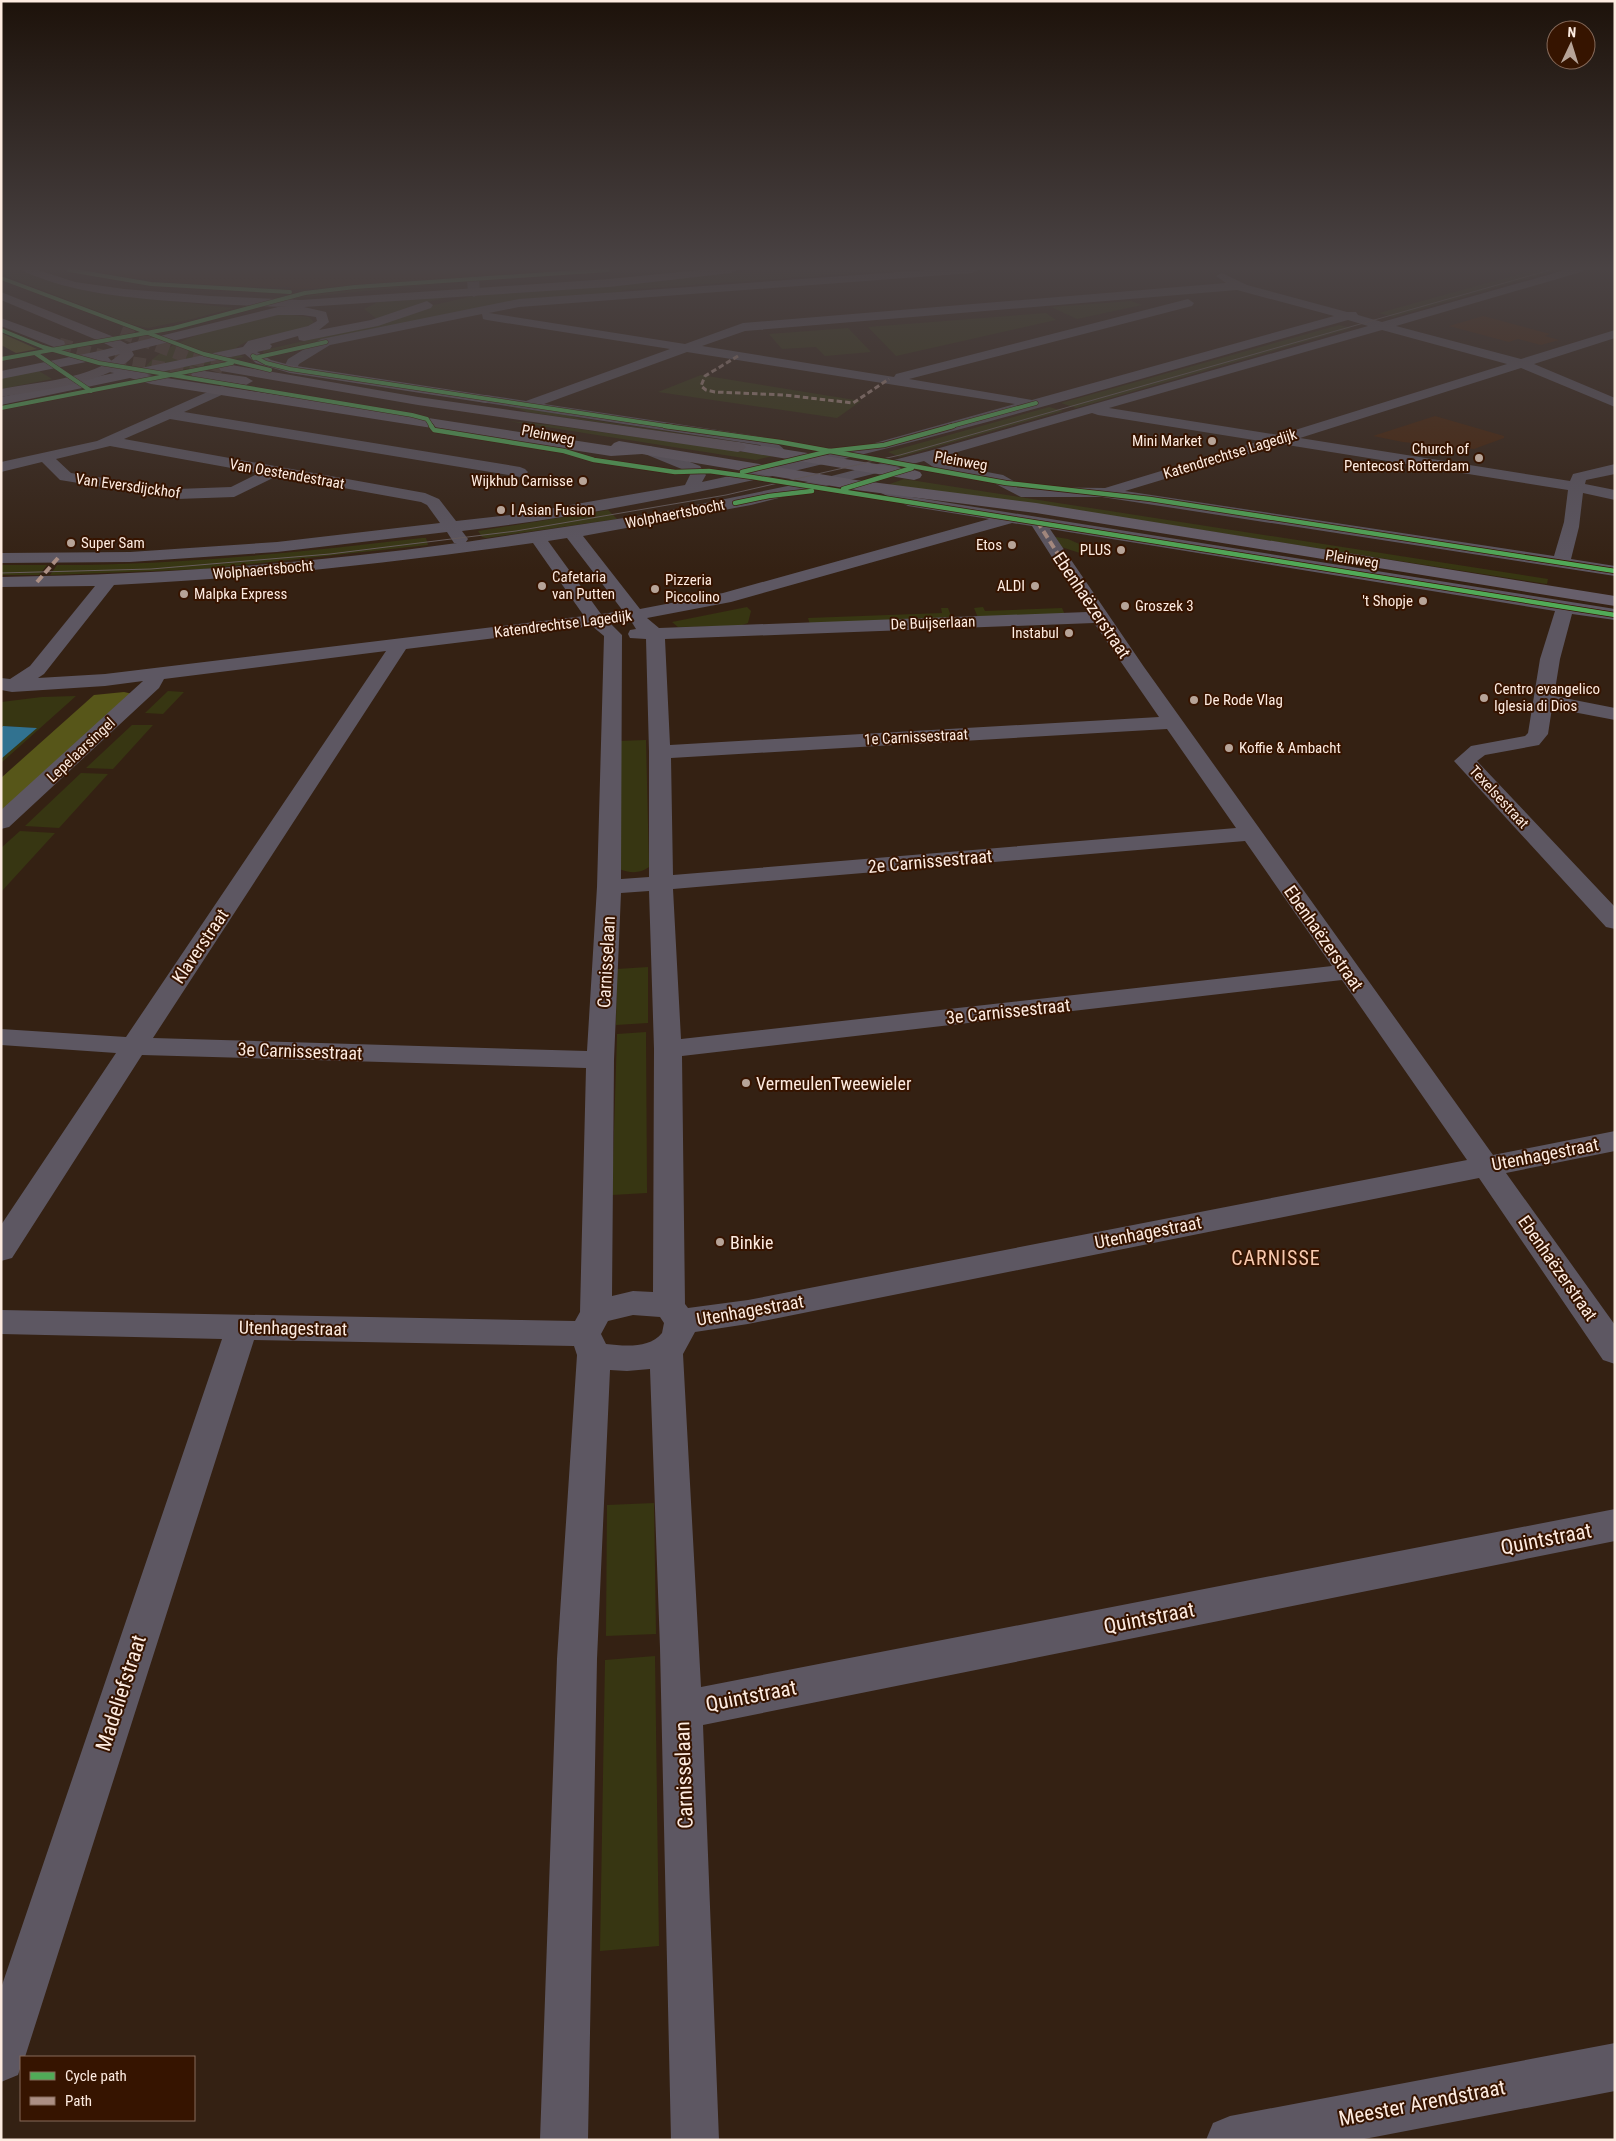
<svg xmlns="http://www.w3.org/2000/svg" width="1616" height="2141" font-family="'Roboto Condensed',sans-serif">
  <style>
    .built { fill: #482207 }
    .green { fill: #373612 }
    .forest { fill: #575619 }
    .water { fill: #317290 }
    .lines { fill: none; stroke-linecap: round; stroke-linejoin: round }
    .highway-tunnel { stroke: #523f32; stroke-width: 13; stroke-dasharray: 13 6; stroke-linecap: butt }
    .minor { fill: #5d5762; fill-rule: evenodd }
    .major { fill: #675f6b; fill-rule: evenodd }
    .highway { fill: #655b64; fill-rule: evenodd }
    .tram { stroke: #685d5d; stroke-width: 1 }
    .quiet-far1 { stroke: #ac8f84; stroke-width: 3; stroke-dasharray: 5.5 3; stroke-linecap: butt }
    .quiet { stroke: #ac8f84; stroke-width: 4; stroke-dasharray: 8 4; stroke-linecap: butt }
    .cycleway-far1-casing { stroke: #361400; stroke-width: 5 }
    .cycleway-casing { stroke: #361400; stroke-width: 6 }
    .cycleway-far1 { stroke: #51ab58; stroke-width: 4 }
    .cycleway { stroke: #51ab58; stroke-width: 4.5 }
    .poi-dot { fill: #b7a498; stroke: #361400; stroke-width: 2 }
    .labels { text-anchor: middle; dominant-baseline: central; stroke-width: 4; stroke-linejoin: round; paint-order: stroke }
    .far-street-label { font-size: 15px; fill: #fdebe0; stroke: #361400 }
    .far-poi-label { font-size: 15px; fill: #fdebe0; stroke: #361400; text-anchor: start }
    .street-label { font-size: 18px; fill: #fdebe0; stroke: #361400 }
    .poi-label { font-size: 18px; fill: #fdebe0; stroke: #361400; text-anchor: start }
    .quarter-label { font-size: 20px; letter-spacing: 1px; fill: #f8c9ae; stroke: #361400 }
    .near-street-label { font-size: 21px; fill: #fdebe0; stroke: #361400 }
  </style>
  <rect width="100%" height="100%" fill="#342113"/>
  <g class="built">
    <path d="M 86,270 L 583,270 L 291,290 L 291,287 L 237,287 L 173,282 L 125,277 Z"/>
    <path d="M 1483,316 L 1550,334 L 1545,336 L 1559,340 L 1541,345 L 1518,339 L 1509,342 L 1449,326 Z"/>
    <path d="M 1435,416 L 1504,436 L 1504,438 L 1474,449 L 1403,442 L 1373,436 Z"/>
  </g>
  <g class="green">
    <path d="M 1,270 L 21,270 L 69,287 L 99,293 L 234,308 L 192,319 L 148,328 L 130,324 L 1,274 Z"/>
    <path d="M 759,270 L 899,270 L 623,290 L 619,292 L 493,306 L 263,353 L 264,350 L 375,325 L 434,305 L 473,296 Z"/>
    <path d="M 1534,270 L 1558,270 L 1393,317 L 1379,313 Z"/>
    <path d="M 447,283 L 294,298 L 341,290 Z"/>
    <path d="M 454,296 L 422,303 L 377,319 L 364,309 L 378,302 Z"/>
    <path d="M 1131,301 L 1142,305 L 1077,319 L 1051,307 Z"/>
    <path d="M 1046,313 L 1056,320 L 896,356 L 868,327 Z"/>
    <path d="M 284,314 L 309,317 L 314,322 C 292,340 257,330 235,349 L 145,367 C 171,335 245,320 284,314 Z"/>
    <path d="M 1339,325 L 1352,328 L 1076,408 L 1061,403 Z"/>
    <path d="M 848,328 L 871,352 L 825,356 L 816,347 L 782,349 L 769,334 Z"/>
    <path d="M 240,355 L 244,357 L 156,375 L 151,374 Z"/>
    <path d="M 39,371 L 52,379 L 1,389 L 1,378 Z"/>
    <path d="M 701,375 L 861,401 L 837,418 L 658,392 Z"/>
    <path d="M 510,406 L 568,415 L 578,418 L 759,445 L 527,412 Z"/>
    <path d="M 1049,407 L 1063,411 L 900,457 L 888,452 Z"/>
    <path d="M 508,421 L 550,425 L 773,456 L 756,460 Z"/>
    <path d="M 904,479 L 1548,579 L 1547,584 L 1042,505 L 887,485 Z"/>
    <path d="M 608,510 L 617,519 L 486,538 L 482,537 L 478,531 Z"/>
    <path d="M 1056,537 L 1068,539 L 1086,547 L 1087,551 L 1080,553 L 1058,546 L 1054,538 Z"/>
    <path d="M 422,538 L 426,538 L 428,545 L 204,569 L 50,575 L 57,565 C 179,565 301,552 422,538 Z"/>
    <path d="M 1,565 L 47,565 L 39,575 L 1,575 Z"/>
    <path d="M 747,607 L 751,611 L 748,623 L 739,626 L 678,627 L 672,622 Z"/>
    <path d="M 983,607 L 985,611 L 1062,608 L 1065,615 L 978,618 L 974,608 Z"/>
    <path d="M 941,608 L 948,608 L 952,619 L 810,625 L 808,618 L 942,613 Z"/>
    <path d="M 168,691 L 184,692 L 163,714 L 145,713 Z"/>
    <path d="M 76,696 L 1,763 L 1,759 L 36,728 L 3,726 L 1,728 L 1,702 L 42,697 Z"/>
    <path d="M 132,725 L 153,725 L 113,769 L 86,768 Z"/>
    <path d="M 646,740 L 649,867 C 640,874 629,873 619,869 L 619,741 Z"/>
    <path d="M 81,773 L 108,774 L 59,828 L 25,826 Z"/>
    <path d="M 20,831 L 55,833 L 1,892 L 1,848 Z"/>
    <path d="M 648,967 L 648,1023 L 616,1025 L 617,969 Z"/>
    <path d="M 646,1032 L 647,1193 L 612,1195 L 617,1034 Z"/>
    <path d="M 654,1503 L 656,1634 L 606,1636 L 607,1505 Z"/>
    <path d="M 655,1656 L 659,1946 L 600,1951 L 605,1660 Z"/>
  </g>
  <g class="forest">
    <path d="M 1,333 L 37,349 L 16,353 L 1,345 Z"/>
    <path d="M 124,692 L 133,694 L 1,816 L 1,778 L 94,695 Z"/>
  </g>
  <path class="water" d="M 3,726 L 37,728 L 1,759 L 1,728 Z"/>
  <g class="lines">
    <g class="highway-tunnel">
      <path d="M 121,332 L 188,357 L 226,368"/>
      <path d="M 59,344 L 116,360 L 198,374"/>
    </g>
    <g class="minor">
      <path d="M 928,270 L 978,270 L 972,273 L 519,307 L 489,313 L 685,344 L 743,323 L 1226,283 L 1216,276 L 1222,273 L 1247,285 L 1347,312 L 1356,312 L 1358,315 L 1382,322 L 1565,270 L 1583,270 L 1581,272 L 1396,326 L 1521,359 L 1615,330 L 1615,338 L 1534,364 L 1615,398 L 1615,407 L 1521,368 L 1300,438 L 1570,481 L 1573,474 L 1615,464 L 1615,474 L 1586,480 L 1585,484 L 1615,490 L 1615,500 L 1583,493 L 1579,527 L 1571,559 L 1615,566 L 1615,576 L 1102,497 L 1021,497 L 992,482 L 941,472 L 924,461 L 751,505 L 583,536 L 640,609 L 723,593 L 989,519 L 908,506 L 879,492 L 877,489 L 879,486 L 891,486 L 912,497 L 1615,609 L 1615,620 L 1572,614 L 1560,659 L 1554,696 L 1615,708 L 1615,720 L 1552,708 L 1548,734 L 1539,745 L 1485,755 L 1477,761 L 1615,907 L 1615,929 L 1606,927 L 1454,761 L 1471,746 L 1525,736 L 1528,733 L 1540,659 L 1555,611 L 1050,529 L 1144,667 L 1493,1155 L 1615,1131 L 1615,1151 L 1506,1173 L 1615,1325 L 1615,1364 L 1603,1360 L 1479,1178 L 748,1324 L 695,1332 L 683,1354 L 701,1687 L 1615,1509 L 1615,1541 L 703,1725 L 719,2140 L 671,2140 L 660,1648 L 650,1369 L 627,1371 L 610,1370 L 597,1659 L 588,2140 L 540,2140 L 557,1659 L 577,1355 L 574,1346 L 254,1340 L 25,2057 L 21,2057 L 21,2066 L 18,2075 L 1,2082 L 1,1988 L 222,1339 L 1,1334 L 1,1310 L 575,1321 L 580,1312 L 586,1068 L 142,1055 L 12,1258 L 1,1261 L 1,1225 L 116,1053 L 1,1045 L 1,1029 L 126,1037 L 386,651 L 164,679 L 159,688 L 9,827 L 1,829 L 1,810 L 143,681 L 105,686 L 12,692 L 1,690 L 1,678 L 10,679 L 30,666 L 95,586 L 1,587 L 1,577 C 154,575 306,564 457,543 L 454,543 L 447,532 L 277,552 L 130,562 L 1,563 L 1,553 L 130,552 L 277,542 L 440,523 L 427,505 L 421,502 L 277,476 L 234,497 L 177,499 L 60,480 L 42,462 L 1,472 L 1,462 L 97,441 L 221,386 L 226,387 L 228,390 L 226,393 L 184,412 L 520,467 L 525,469 L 528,472 L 525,475 L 520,477 L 170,419 L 124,439 L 425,493 L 439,499 L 456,521 L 519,514 L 685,485 L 690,475 L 689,472 L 645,454 L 642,451 L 645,448 L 650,446 L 700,466 L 706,475 L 702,482 L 857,448 L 1015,404 L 687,352 L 544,404 L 764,437 C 772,439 782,446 787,453 L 784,456 C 774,459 767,451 760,445 L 481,402 L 479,399 L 486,395 L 526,401 L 670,349 L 487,320 L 483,319 L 482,314 L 330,345 L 299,364 L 295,372 L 290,373 L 283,369 L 288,359 L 321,339 L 519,299 ZM 1237,290 L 1334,316 L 1032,400 L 909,379 L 1192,306 L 1194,303 L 1188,299 L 896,374 L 894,377 L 702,346 L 745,331 ZM 1348,320 L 1368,326 L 929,451 L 812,481 L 657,513 L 466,542 L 468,539 L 462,531 C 764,495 1056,402 1348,320 ZM 1382,330 L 1507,364 L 1279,435 L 1109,408 ZM 1092,413 L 1098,415 L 1260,441 L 1105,488 L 1024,487 L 1003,475 L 950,465 L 939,459 L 940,457 ZM 1281,444 L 1568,490 L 1564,522 L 1554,556 L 1125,491 ZM 110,446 L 259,473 L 231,487 L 177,489 L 71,473 L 56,459 ZM 1012,523 L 1032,526 L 1087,612 L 659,628 L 647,618 L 731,602 ZM 567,538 L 623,611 L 601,614 L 548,541 ZM 533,543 L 584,616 L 105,674 L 38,678 L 44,674 L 114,585 C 254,578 394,563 533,543 ZM 631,621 L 636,629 L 630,630 L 628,634 L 630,638 L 646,639 L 649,752 L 649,877 L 621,879 L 622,635 L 611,624 ZM 1094,623 L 1159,717 L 670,745 L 665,639 ZM 592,626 L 604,636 L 597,887 L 587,1051 L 153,1038 L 406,649 ZM 1167,729 L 1236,828 L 673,875 L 671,758 ZM 1245,841 L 1332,966 L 681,1039 L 673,889 ZM 649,891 L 654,1049 L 653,1292 L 633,1291 L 612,1296 L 614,1060 L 621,893 ZM 1342,980 L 1467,1160 L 748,1300 L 688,1308 L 685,1304 L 682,1056 ZM 633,1315 L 660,1317 L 664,1323 L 662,1333 C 649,1349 624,1346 606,1344 L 601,1334 L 608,1321 Z"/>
      <path d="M 473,276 L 479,279 L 480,293 L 474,297 L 468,293 L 467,279 Z"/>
      <path d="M 1615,2043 L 1615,2091 L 1359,2140 L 1206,2140 L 1213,2123 L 1230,2116 Z"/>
    </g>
    <g class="major">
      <path d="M 23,270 L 38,270 L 75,282 L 124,289 L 210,296 L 301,300 L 609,279 L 701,270 L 737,270 L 731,273 L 609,287 L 304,307 L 326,312 L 329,322 L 319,330 L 371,320 L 427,301 L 433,305 L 431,308 L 378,326 L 304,341 L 299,340 L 298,336 L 270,344 L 272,346 L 270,349 L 257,352 L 271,360 L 290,365 L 491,396 L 493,399 L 486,403 L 290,373 L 256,363 L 245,354 L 147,375 L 611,446 L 614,443 L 619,441 L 856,480 L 1036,503 L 1615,596 L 1615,606 L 1036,513 L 856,490 L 642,454 L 611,456 L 151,384 L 130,378 L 1,405 L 1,397 L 114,373 L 105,371 L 96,360 L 1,379 L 1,371 L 99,351 L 278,307 L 288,307 C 249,306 209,304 170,301 C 120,297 71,292 25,272 ZM 278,315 L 303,315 L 316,317 L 317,321 L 308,326 L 248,341 L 243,347 L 131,370 L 115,365 L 108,357 Z"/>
      <path d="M 738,442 L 914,470 L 920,472 L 922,475 L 920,478 L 914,480 L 733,450 L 730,447 L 733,444 Z"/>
    </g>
    <g class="highway">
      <path d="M 1,292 L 114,337 L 129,345 L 134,355 C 113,383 35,391 1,397 L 1,389 C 37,382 92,379 120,354 L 118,350 L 104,343 L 1,300 Z"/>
      <path d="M 1,318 L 64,341 L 65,344 L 59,348 L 54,347 L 1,326 Z"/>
      <path d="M 226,364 L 418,397 L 738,442 L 743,444 L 746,447 L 743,450 L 738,452 L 418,405 L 221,371 L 219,368 Z"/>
      <path d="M 198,370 L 246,377 L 253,381 L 246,385 L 193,377 L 191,374 L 193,371 Z"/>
    </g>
    <path class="tram" d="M 1,573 L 151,569 L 330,554 L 516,531 L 726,495 L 900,455 L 1550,270"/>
    <path class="quiet-far1" d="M 738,356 L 705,376 L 701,386 L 706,390 L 715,392 L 784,395 L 853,403 L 889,379"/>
    <g class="quiet">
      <path d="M 1037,521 L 1087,600"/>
      <path d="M 37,582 L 58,558"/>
    </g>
    <g class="cycleway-far1-casing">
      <g id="cycleway-far1">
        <path d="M 69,270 L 151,284 L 290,292"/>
        <path d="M 1,278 L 204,354 L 270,370"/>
        <path d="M 1,330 L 43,347 L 99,363 L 412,415 L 427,419 L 432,427"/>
        <path d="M 35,353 L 91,391"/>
        <path d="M 253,356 L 266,363 L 290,369 L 673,427"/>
        <path d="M 254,358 L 326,342"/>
        <path d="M 1,359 L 174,328 L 305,293 L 355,287 L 608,270"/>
        <path d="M 1,408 L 232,363"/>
        <path d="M 948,427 L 1036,403"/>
      </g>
    </g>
    <g class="cycleway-casing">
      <g id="cycleway">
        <path d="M 431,426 L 434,430 L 564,451 L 594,460 L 675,472 L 709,471 L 752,477 L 1615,615"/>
        <path d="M 665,426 L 780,442 L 1006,483 L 1150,499 L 1615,571"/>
        <path d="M 742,472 L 830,451 L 884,445 L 953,426"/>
        <path d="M 843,489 L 912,468"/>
        <path d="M 735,503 L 769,496 L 812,491"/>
      </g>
    </g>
    <use href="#cycleway-far1" class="cycleway-far1"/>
    <use href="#cycleway" class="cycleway"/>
  </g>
  <linearGradient id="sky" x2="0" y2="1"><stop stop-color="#1d120a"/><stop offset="0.47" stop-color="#4a4344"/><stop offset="1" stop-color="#4a4344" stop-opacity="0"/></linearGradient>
  <rect width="1616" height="570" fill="url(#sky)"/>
  <g class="poi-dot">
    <circle cx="1212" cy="441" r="5"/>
    <circle cx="1479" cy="458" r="5"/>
    <circle cx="583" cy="481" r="5"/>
    <circle cx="501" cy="510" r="5"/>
    <circle cx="71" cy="543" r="5"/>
    <circle cx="1012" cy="545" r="5"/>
    <circle cx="1121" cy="550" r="5"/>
    <circle cx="542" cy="586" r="5"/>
    <circle cx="1035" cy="586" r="5"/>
    <circle cx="655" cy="589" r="5"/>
    <circle cx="184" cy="594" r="5"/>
    <circle cx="1423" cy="601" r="5"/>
    <circle cx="1125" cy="606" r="5"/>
    <circle cx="1069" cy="633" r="5"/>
    <circle cx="1484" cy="698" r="5"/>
    <circle cx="1194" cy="700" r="5"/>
    <circle cx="1229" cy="748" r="5"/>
    <circle cx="746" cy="1083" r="5"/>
    <circle cx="720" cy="1242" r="5"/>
  </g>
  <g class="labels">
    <g class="far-street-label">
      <text transform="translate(548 435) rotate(11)">Pleinweg</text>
      <text transform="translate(1230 454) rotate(-17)">Katendrechtse Lagedijk</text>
      <text transform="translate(961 461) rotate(10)">Pleinweg</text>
      <text transform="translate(287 474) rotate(10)">Van Oestendestraat</text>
      <text transform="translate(128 486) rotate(8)">Van Eversdijckhof</text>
      <text transform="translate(675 514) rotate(-11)">Wolphaertsbocht</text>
      <text transform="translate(1352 559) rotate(9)">Pleinweg</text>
      <text transform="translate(263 570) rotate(-5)">Wolphaertsbocht</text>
      <text transform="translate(933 623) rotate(-2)">De Buijserlaan</text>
      <text transform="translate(563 624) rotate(-7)">Katendrechtse Lagedijk</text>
      <text transform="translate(916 737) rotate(-3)">1e Carnissestraat</text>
      <text transform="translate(81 750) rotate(-43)">Lepelaarsingel</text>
      <text transform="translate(1499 797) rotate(47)">Texelsestraat</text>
    </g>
    <g class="far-poi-label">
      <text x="1202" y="441" text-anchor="end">Mini Market</text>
      <text x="1469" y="449" text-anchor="end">Church of<tspan x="1469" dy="17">Pentecost Rotterdam</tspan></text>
      <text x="573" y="481" text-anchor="end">Wijkhub Carnisse</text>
      <text x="511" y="510">I Asian Fusion</text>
      <text x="81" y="543">Super Sam</text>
      <text x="1002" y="545" text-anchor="end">Etos</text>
      <text x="1111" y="550" text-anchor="end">PLUS</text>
      <text x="552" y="577">Cafetaria<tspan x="552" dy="17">van Putten</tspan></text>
      <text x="665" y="580">Pizzeria<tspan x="665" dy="17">Piccolino</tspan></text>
      <text x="1025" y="586" text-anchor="end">ALDI</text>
      <text x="194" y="594">Malpka Express</text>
      <text x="1413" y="601" text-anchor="end">'t Shopje</text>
      <text x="1135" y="606">Groszek 3</text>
      <text x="1059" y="633" text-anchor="end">Instabul</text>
      <text x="1494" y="689">Centro evangelico<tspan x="1494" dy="17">Iglesia di Dios</tspan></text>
      <text x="1204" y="700">De Rode Vlag</text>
      <text x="1239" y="748">Koffie &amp; Ambacht</text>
    </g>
    <g class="street-label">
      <text transform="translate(1092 605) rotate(56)">Ebenhaëzerstraat</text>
      <text transform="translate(930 861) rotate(-5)">2e Carnissestraat</text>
      <text transform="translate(1324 938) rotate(55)">Ebenhaëzerstraat</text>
      <text transform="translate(200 946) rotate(-56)">Klaverstraat</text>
      <text transform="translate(606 962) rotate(-87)">Carnisselaan</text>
      <text transform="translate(1008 1011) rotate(-6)">3e Carnissestraat</text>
      <text transform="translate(300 1051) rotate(2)">3e Carnissestraat</text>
      <text transform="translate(1545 1154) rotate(-11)">Utenhagestraat</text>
      <text transform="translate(1148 1232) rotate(-11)">Utenhagestraat</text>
      <text transform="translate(1558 1268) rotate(55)">Ebenhaëzerstraat</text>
      <text transform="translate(750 1310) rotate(-10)">Utenhagestraat</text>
      <text transform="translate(293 1328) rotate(1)">Utenhagestraat</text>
    </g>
    <g class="poi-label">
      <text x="756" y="1083">VermeulenTweewieler</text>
      <text x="730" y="1242">Binkie</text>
    </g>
    <g class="quarter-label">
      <text x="1276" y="1258">CARNISSE</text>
    </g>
    <g class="near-street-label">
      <text transform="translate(1546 1539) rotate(-11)">Quintstraat</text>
      <text transform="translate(1149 1618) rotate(-11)">Quintstraat</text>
      <text transform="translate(121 1693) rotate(-72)">Madeliefstraat</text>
      <text transform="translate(751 1696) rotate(-11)">Quintstraat</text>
      <text transform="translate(684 1775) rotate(-92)">Carnisselaan</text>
      <text transform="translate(1422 2103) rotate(-11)">Meester Arendstraat</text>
    </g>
  </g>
  <rect width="1616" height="2141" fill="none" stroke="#fdebe0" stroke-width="5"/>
  <rect x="20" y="2056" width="175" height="65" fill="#361400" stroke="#866a5a"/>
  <rect x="30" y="2072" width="25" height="8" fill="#51ab58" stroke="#866a5a"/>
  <text x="65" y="2081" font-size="15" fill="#fdebe0">Cycle path</text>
  <rect x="30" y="2097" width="25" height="8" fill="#ac8f84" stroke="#866a5a"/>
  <text x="65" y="2106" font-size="15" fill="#fdebe0">Path</text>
  <g transform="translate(1571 45) rotate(4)"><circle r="24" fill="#361400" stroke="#866a5a"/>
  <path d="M0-4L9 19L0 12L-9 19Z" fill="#b7a498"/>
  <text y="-8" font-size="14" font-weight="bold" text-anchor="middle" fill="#fdebe0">N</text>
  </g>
</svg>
